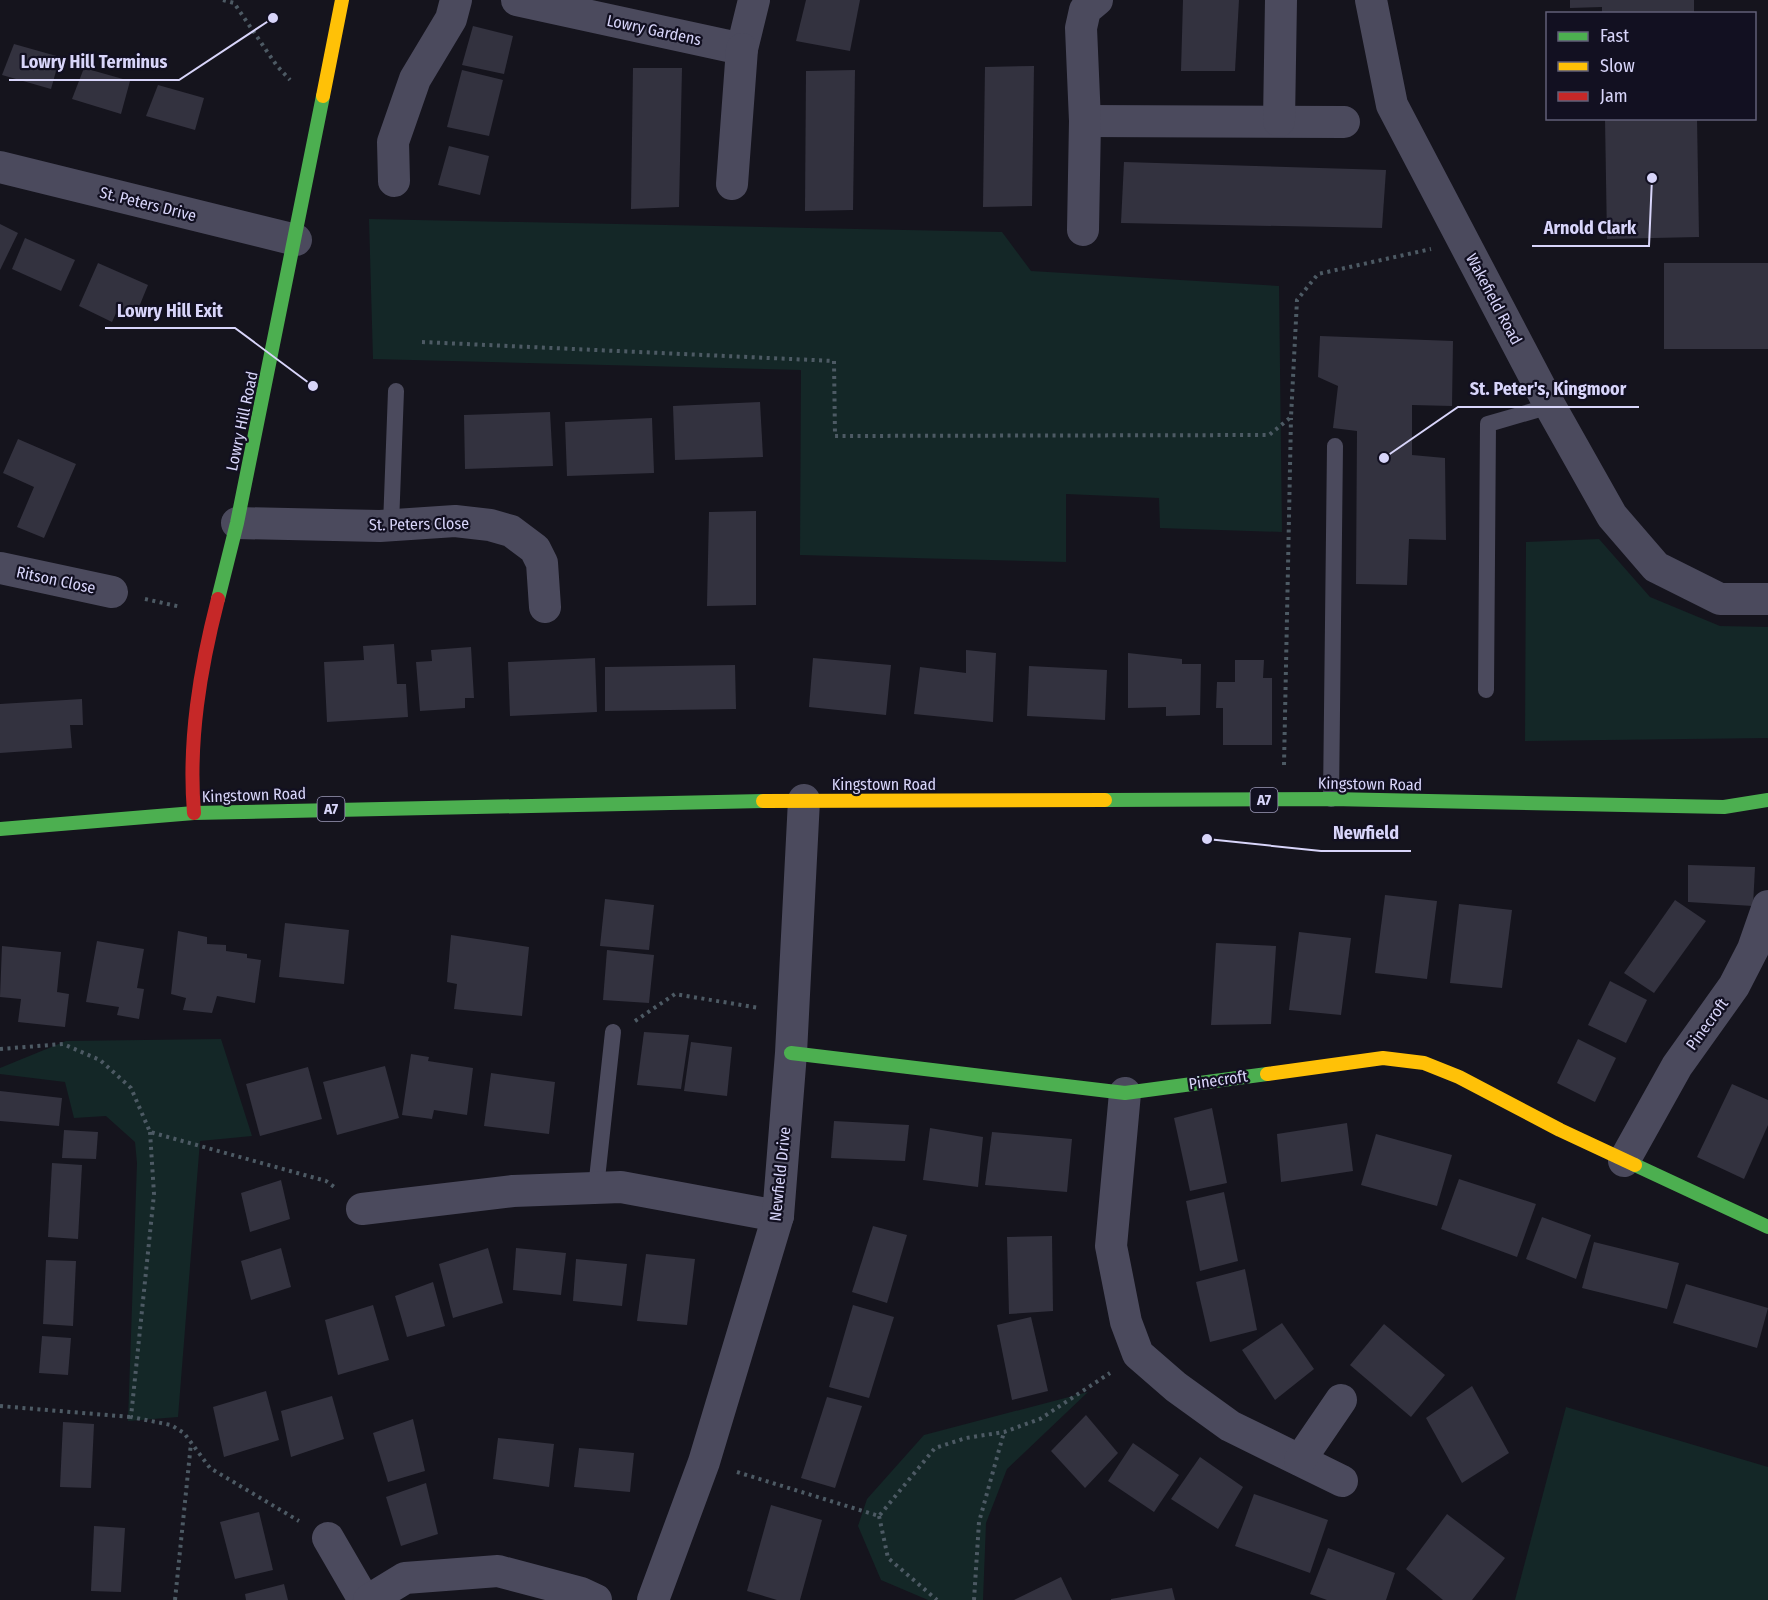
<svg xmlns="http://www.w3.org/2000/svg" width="1768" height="1600" font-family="'Fira Sans Condensed',sans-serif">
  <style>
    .green { fill: #142727 }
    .building { fill: #33323f }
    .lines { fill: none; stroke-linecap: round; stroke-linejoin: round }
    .path { stroke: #4d5a64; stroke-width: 4; stroke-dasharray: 3 4.5; stroke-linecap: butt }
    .lane { stroke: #4b4a5d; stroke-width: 16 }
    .street { stroke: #4b4a5d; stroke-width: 32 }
    .fast { stroke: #4caf50; stroke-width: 14 }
    .slow { stroke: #ffc107; stroke-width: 14 }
    .jam { stroke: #c62828; stroke-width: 14 }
    .labels { text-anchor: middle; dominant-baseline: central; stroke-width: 4.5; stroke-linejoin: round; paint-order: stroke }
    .shield { fill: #121021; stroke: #9d9ab9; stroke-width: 1.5 }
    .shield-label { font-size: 15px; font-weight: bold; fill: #d8d5fa }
    .street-label { font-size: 16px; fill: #d8d5fa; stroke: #121021 }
    .leader { fill: none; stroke: #d8d5fa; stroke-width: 2 }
    .callout-dot { fill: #d8d5fa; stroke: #121021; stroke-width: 2 }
    .callout-label { font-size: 18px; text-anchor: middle; font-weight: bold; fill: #d8d5fa; stroke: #121021; stroke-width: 4.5; stroke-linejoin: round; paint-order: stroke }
  </style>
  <rect width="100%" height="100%" fill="#15141d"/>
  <g class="green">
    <path d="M 369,219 L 1002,232 L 1031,271 L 1279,286 L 1282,532 L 1160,528 L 1159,498 L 1066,494 L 1066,562 L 800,555 L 801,370 L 373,359 Z"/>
    <path d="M 1599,539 L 1650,597 L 1720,626 L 1768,627 L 1768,738 L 1525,741 L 1526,542 Z"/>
    <path d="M 221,1039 L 252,1136 L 200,1141 L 178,1417 L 128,1421 L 137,1163 L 135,1142 L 106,1116 L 74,1118 L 65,1082 L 0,1074 L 0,1068 L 66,1041 Z"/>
    <path d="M 1088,1392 L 1007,1469 L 986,1523 L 983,1600 L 928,1600 L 881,1580 L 858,1526 L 867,1499 L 924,1435 Z"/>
    <path d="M 1566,1407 L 1768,1467 L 1768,1600 L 1515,1600 Z"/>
  </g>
  <g class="building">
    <path d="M 806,0 L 860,0 L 850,51 L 796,41 Z"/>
    <path d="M 1183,0 L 1239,0 L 1235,71 L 1181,71 Z"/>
    <path d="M 1570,0 L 1694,0 L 1694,14 L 1602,14 L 1602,7 L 1570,8 Z"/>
    <path d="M 473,26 L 513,36 L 504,74 L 462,65 Z"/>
    <path d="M 14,44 L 60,57 L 51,89 L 2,75 Z"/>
    <path d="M 1034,66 L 1032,206 L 983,207 L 985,67 Z"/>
    <path d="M 84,68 L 130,81 L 121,114 L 72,99 Z"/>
    <path d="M 633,68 L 682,68 L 679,207 L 631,209 Z"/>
    <path d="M 462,70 L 503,80 L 489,136 L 447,127 Z"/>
    <path d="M 855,70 L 853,210 L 805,211 L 806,71 Z"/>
    <path d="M 158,85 L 204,98 L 195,130 L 146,116 Z"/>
    <path d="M 1605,118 L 1697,118 L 1699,237 L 1607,239 Z"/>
    <path d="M 449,146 L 489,156 L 480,195 L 438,185 Z"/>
    <path d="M 1124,162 L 1386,170 L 1382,228 L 1121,223 Z"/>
    <path d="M 0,224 L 18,233 L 0,270 Z"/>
    <path d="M 25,238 L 75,260 L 61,291 L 12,269 Z"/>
    <path d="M 98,263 L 148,285 L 134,319 L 117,311 L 112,322 L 79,306 Z"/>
    <rect x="1664" y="263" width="104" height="86"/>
    <path d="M 1320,336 L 1453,341 L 1452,406 L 1412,405 L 1412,455 L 1445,458 L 1446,540 L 1409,539 L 1407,585 L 1356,584 L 1357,431 L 1333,428 L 1338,386 L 1318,377 Z"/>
    <path d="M 760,402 L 763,457 L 675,460 L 673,406 Z"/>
    <path d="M 550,412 L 553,466 L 465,469 L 464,415 Z"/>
    <path d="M 652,418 L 654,473 L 567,476 L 565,422 Z"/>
    <path d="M 18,439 L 76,464 L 44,538 L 17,527 L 34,487 L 3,473 Z"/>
    <path d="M 756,511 L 756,605 L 707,606 L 709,512 Z"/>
    <path d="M 394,644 L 397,684 L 406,684 L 408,717 L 327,722 L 324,662 L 364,660 L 363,646 Z"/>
    <path d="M 471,647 L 474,698 L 465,698 L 465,708 L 420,711 L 416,662 L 432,661 L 431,650 Z"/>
    <path d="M 966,650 L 996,653 L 993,722 L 914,714 L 920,667 L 966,673 Z"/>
    <path d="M 1128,653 L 1182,659 L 1182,664 L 1201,664 L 1200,715 L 1166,716 L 1166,707 L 1128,708 Z"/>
    <path d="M 595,658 L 597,712 L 510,716 L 508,662 Z"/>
    <path d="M 813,658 L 891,665 L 886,715 L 809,707 Z"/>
    <path d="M 1235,660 L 1264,660 L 1263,678 L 1272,678 L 1272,745 L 1223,745 L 1223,708 L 1216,708 L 1217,682 L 1235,682 Z"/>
    <path d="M 735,665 L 736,709 L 605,711 L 605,667 Z"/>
    <path d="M 1029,666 L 1107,670 L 1105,720 L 1027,716 Z"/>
    <path d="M 82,699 L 83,725 L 70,725 L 72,748 L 0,753 L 0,704 Z"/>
    <path d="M 1688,865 L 1755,867 L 1753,906 L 1688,902 Z"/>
    <path d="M 1385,895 L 1437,901 L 1427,979 L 1375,973 Z"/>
    <path d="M 605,899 L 654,905 L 649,950 L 600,946 Z"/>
    <path d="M 1675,900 L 1706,921 L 1654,993 L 1624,973 Z"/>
    <path d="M 1459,904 L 1512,910 L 1502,988 L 1450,983 Z"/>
    <path d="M 285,923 L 349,930 L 344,984 L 279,977 Z"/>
    <path d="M 178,931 L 207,937 L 207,944 L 226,945 L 226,951 L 247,954 L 247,958 L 261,960 L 255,1003 L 217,996 L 212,1013 L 183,1010 L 186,998 L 171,994 Z"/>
    <path d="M 1299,932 L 1351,938 L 1341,1015 L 1289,1010 Z"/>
    <path d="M 451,935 L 529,947 L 522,1016 L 454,1009 L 457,984 L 447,982 Z"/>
    <path d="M 97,941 L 144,949 L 137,988 L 144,989 L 139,1019 L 117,1015 L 119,1007 L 86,1002 Z"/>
    <path d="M 1216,943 L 1276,946 L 1271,1024 L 1211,1025 Z"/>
    <path d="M 2,946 L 61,952 L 57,992 L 69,994 L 65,1027 L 18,1022 L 21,999 L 0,997 Z"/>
    <path d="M 607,950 L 654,955 L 649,1003 L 603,1000 Z"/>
    <path d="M 1610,981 L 1647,1000 L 1626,1043 L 1588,1025 Z"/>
    <path d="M 644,1032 L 689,1035 L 681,1089 L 637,1085 Z"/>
    <path d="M 1578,1039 L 1616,1058 L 1595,1102 L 1557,1083 Z"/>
    <path d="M 691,1042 L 732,1047 L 727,1096 L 684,1091 Z"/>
    <path d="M 411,1054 L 429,1057 L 428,1061 L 473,1068 L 467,1115 L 434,1110 L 432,1119 L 402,1115 Z"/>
    <path d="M 385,1066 L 399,1118 L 337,1135 L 323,1082 Z"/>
    <path d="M 308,1067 L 322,1119 L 260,1136 L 246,1084 Z"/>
    <path d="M 491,1073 L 555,1082 L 549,1134 L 484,1126 Z"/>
    <path d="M 1732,1084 L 1768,1100 L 1768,1125 L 1744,1179 L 1697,1157 Z"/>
    <path d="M 0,1091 L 62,1098 L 59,1126 L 0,1121 Z"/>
    <path d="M 1212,1108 L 1227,1183 L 1190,1191 L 1174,1118 Z"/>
    <path d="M 834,1121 L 909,1125 L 905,1161 L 831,1158 Z"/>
    <path d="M 1347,1123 L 1353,1171 L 1281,1182 L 1277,1134 Z"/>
    <path d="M 930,1128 L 983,1137 L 978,1187 L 923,1180 Z"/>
    <path d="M 64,1130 L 98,1132 L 96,1159 L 62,1158 Z"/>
    <path d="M 992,1132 L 1072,1139 L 1067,1192 L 985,1185 Z"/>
    <path d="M 1376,1134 L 1452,1155 L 1437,1206 L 1361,1185 Z"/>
    <path d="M 52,1163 L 82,1165 L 78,1239 L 48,1237 Z"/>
    <path d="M 1459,1179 L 1536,1204 L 1517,1257 L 1441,1229 Z"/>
    <path d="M 281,1180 L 290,1219 L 250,1232 L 241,1193 Z"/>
    <path d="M 1224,1192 L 1238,1261 L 1200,1271 L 1186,1201 Z"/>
    <path d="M 1542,1217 L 1591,1235 L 1576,1279 L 1526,1259 Z"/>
    <path d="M 873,1226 L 907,1235 L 887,1303 L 852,1292 Z"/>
    <path d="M 1052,1236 L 1053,1311 L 1009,1314 L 1007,1237 Z"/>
    <path d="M 1594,1242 L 1679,1263 L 1667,1309 L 1582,1288 Z"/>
    <path d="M 281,1248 L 291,1287 L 251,1300 L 241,1261 Z"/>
    <path d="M 488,1248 L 503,1303 L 453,1318 L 439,1264 Z"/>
    <path d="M 516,1248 L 566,1253 L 561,1295 L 513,1290 Z"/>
    <path d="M 646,1254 L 695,1259 L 687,1325 L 637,1321 Z"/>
    <path d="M 576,1259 L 627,1264 L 622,1306 L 573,1301 Z"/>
    <path d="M 46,1260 L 76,1261 L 73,1326 L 43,1324 Z"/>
    <path d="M 1245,1269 L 1257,1330 L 1210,1342 L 1196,1282 Z"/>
    <path d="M 433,1282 L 445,1326 L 407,1337 L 395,1296 Z"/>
    <path d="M 1686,1284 L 1768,1308 L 1757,1348 L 1673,1323 Z"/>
    <path d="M 373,1305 L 389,1360 L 338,1375 L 325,1320 Z"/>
    <path d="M 853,1305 L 894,1317 L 869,1398 L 829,1387 Z"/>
    <path d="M 1031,1317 L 1048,1391 L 1012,1400 L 997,1325 Z"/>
    <path d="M 1282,1323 L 1314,1369 L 1275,1400 L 1242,1350 Z"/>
    <path d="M 1384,1324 L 1445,1375 L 1411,1417 L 1350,1365 Z"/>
    <path d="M 42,1336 L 71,1338 L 68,1375 L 39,1373 Z"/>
    <path d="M 1472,1386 L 1509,1453 L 1462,1483 L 1426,1418 Z"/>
    <path d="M 266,1391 L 279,1440 L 224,1457 L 213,1407 Z"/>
    <path d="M 332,1396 L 344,1439 L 291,1457 L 281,1411 Z"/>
    <path d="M 827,1397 L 862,1406 L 835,1488 L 801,1478 Z"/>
    <path d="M 1086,1415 L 1118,1453 L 1085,1488 L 1051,1451 Z"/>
    <path d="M 413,1419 L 425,1471 L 388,1482 L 373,1433 Z"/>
    <path d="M 63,1422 L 94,1424 L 91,1488 L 60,1487 Z"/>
    <path d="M 498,1438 L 554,1444 L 549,1487 L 493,1479 Z"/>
    <path d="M 1133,1443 L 1179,1475 L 1154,1512 L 1108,1481 Z"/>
    <path d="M 579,1448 L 634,1453 L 630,1492 L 574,1487 Z"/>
    <path d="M 1200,1457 L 1243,1487 L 1218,1529 L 1171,1499 Z"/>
    <path d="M 426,1483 L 438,1534 L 401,1546 L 386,1497 Z"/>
    <path d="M 1254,1494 L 1328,1520 L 1310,1573 L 1235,1546 Z"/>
    <path d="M 771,1505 L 822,1520 L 800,1600 L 777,1600 L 747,1591 Z"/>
    <path d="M 259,1512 L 273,1570 L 235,1579 L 220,1522 Z"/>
    <path d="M 1447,1514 L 1505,1558 L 1472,1600 L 1443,1600 L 1406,1569 Z"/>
    <path d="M 94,1526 L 125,1528 L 121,1592 L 91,1591 Z"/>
    <path d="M 1328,1548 L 1395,1573 L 1386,1600 L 1327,1600 L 1310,1594 Z"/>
    <path d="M 1061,1577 L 1072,1600 L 1014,1600 Z"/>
    <path d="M 284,1584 L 288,1600 L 246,1600 L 245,1594 Z"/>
    <path d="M 1172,1588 L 1175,1600 L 1111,1600 L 1111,1599 Z"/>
  </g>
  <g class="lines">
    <g class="path">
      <path d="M 223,0 L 234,3 L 277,66 L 290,80"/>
      <path d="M 422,342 L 834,361 L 835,436 L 1269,435 L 1291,417 L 1297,300 L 1318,274 L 1431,249"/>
      <path d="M 145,599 L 181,607"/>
      <path d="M 1284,765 L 1291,418"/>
      <path d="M 635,1021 L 675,994 L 759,1008"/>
      <path d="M 0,1049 L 63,1044 L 100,1060 L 131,1088 L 150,1132 L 326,1181 L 337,1189"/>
      <path d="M 150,1132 L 154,1194 L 131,1417 L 171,1425 L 184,1433 L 210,1468 L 299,1521"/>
      <path d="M 0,1406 L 131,1417"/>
      <path d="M 737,1472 L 879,1516 L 935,1448 L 966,1438 L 1004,1432 L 1040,1419 L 1110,1373"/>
      <path d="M 879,1516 L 888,1558 L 937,1600"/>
      <path d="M 175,1600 L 191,1443"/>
      <path d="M 974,1600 L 979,1522 L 1004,1432"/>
    </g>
    <g class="lane">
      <path d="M 391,525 L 396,391"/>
      <path d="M 1486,690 L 1488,424 L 1550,406"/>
      <path d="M 1331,799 L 1335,446"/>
      <path d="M 596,1188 L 613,1032"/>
    </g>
    <g class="street">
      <path d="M 517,0 L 742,49 L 754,0"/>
      <path d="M 1371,0 L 1392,105 L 1550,406 L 1612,516 L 1656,567 L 1720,599 L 1768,599"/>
      <path d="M 1085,121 L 1344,122"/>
      <path d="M 1279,121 L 1281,0"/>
      <path d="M 0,167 L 296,240"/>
      <path d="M 394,181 L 393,142 L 415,79 L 451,19 L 456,0"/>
      <path d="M 732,184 L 742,49"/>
      <path d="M 1083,230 L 1085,121 L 1081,28 L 1085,10 L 1097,0"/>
      <path d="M 237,523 L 380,526 L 455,521 L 490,525 L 511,531 L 535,549 L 542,563 L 545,607"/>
      <path d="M 0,568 L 112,592"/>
      <path d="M 1125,1093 L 1111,1246 L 1126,1322 L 1138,1354 L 1176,1387 L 1230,1426 L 1342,1481"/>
      <path d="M 1624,1161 L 1677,1066 L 1734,986 L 1753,949 L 1768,906"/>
      <path d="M 362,1209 L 513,1191 L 621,1187 L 778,1216"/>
      <path d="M 1300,1460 L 1341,1400"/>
      <path d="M 328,1538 L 364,1600"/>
      <path d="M 369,1600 L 405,1578 L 498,1571 L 581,1593 L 596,1600"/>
      <path d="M 653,1600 L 704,1462 L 778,1216 L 791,1053 L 804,800"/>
    </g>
    <g class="fast">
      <path d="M 218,599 L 237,523 L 323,96"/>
      <path d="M 1105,800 L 1331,799 L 1724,807 L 1768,800"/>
      <path d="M 0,829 L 194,813 L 763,801"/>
      <path d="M 791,1053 L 1125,1093 L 1267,1074"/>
      <path d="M 1635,1165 L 1768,1227"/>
    </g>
    <g class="slow">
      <path d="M 323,96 L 342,0"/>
      <path d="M 763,801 L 1105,800"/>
      <path d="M 1267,1074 L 1383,1058 L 1424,1063 L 1459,1077 L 1560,1130 L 1635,1165"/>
    </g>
    <path class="jam" d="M 194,813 C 188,741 200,669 218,599"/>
  </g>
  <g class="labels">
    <g class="shield">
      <rect x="1250.5" y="788" width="27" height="24" rx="4.5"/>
      <rect x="317.5" y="797" width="27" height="24" rx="4.5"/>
    </g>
    <g class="shield-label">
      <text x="1264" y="800">A7</text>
      <text x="331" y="809">A7</text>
    </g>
    <g class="street-label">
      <text transform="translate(654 30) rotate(12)">Lowry Gardens</text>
      <text transform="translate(148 204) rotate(14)">St. Peters Drive</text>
      <text transform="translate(1494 299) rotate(62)">Wakefield Road</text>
      <text transform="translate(242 421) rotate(-78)">Lowry Hill Road</text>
      <text transform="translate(419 524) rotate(-1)">St. Peters Close</text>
      <text transform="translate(56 580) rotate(12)">Ritson Close</text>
      <text x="884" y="784">Kingstown Road</text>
      <text transform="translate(1370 784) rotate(1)">Kingstown Road</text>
      <text transform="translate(254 795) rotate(-2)">Kingstown Road</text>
      <text transform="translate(1707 1024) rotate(-54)">Pinecroft</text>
      <text transform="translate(1218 1080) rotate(-8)">Pinecroft</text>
      <text transform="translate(780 1174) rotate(-84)">Newfield Drive</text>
    </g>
  </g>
  <path class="leader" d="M273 18L179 80H9M1652 178L1649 246H1532M313 386L235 328H105M1384 458L1458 407H1639M1207 839L1321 851H1411"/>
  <g class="callout-dot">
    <circle cx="273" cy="18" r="6"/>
    <circle cx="1652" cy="178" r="6"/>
    <circle cx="313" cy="386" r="6"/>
    <circle cx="1384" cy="458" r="6"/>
    <circle cx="1207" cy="839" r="6"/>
  </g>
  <g class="callout-label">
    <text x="94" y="68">Lowry Hill Terminus</text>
    <text x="1590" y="234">Arnold Clark</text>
    <text x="170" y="317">Lowry Hill Exit</text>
    <text x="1548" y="395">St. Peter's, Kingmoor</text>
    <text x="1366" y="839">Newfield</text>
  </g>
  <rect x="1546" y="12" width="210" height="108" fill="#121021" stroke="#615f78" stroke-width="1.5"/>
  <rect x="1558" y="32" width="30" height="9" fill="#4caf50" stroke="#615f78" stroke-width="1.5"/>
  <text x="1600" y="42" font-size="18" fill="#d8d5fa">Fast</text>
  <rect x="1558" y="62" width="30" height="9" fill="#ffc107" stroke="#615f78" stroke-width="1.5"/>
  <text x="1600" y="72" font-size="18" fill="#d8d5fa">Slow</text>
  <rect x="1558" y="92" width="30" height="9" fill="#c62828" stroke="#615f78" stroke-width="1.5"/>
  <text x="1600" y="102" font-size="18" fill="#d8d5fa">Jam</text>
</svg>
